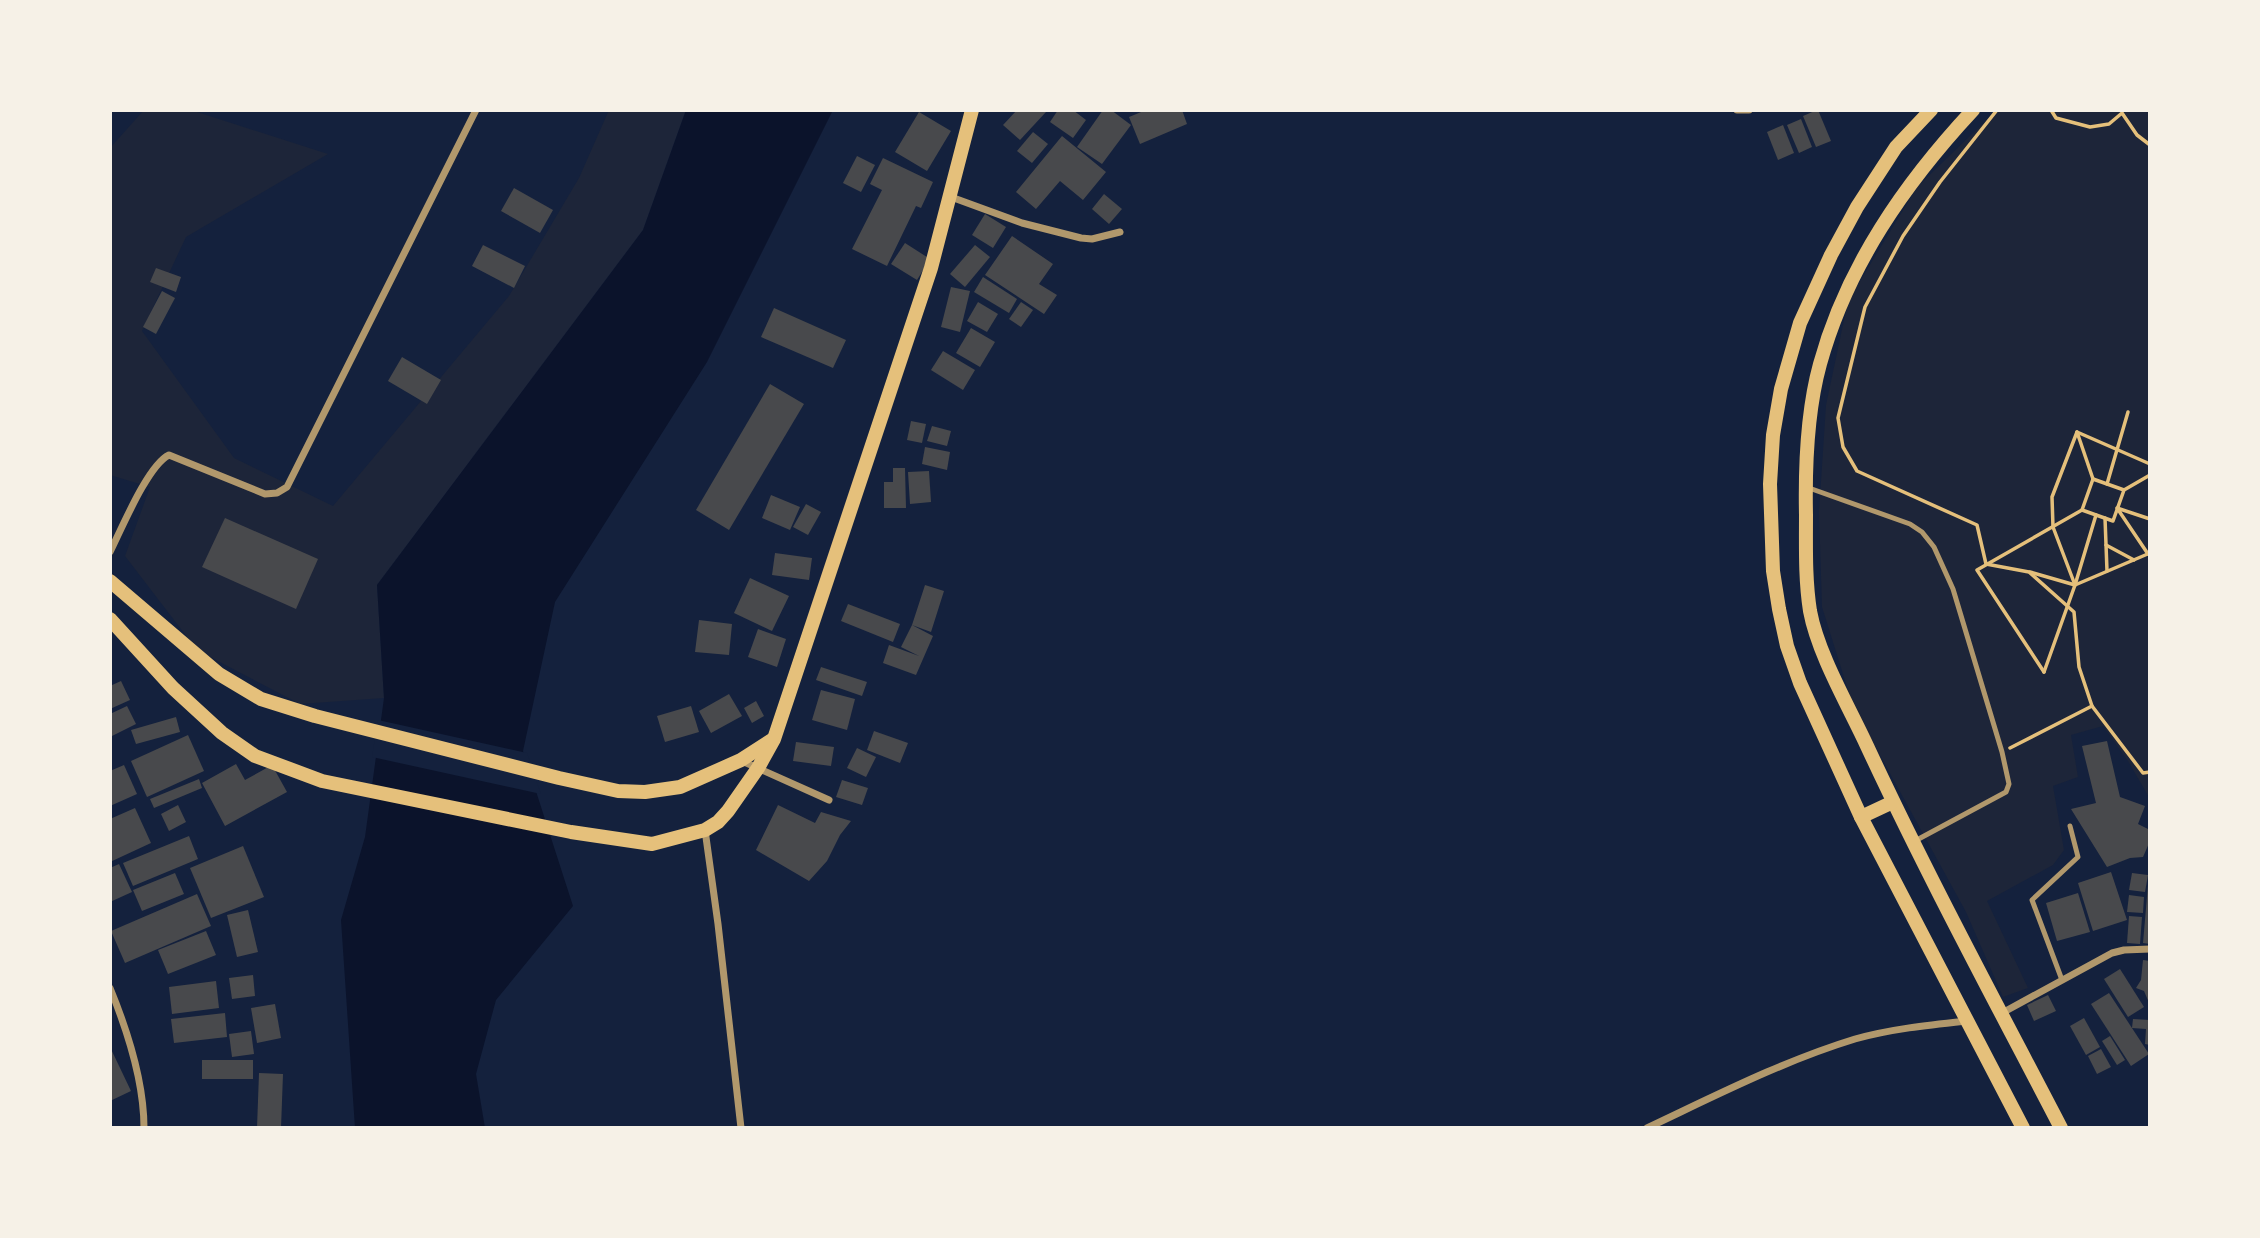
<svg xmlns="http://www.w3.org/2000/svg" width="2260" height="1238" font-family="Karla,sans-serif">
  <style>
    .green { fill: #1d2539 }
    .water { fill: #0b132b }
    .pier { fill: #14213d }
    .building { fill: #48494c }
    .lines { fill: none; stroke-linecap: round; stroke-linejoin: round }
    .path { stroke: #e5c07b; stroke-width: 3.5 }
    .service { stroke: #b1986c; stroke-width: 5 }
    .minor { stroke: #b1986c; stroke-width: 7 }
    .secondary { stroke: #e5c07b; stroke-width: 14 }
  </style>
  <rect width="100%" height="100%" fill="#14213d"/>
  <g class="green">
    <path d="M 144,110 L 191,110 L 328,154 L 186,237 L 142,331 L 234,458 L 333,506 L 509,296 L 579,178 L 609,110 L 686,110 L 643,230 L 377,585 L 384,698 L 300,704 L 197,650 L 125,556 L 150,487 L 110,475 L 110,148 Z"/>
    <path d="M 1997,110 L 2150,110 L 2150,799 L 2128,761 L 2103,726 L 2071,735 L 2078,777 L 2053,786 L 2064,850 L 2053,865 L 1987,901 L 2028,988 L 2003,997 L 1966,912 L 1853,706 L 1822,607 L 1819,512 L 1826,405 L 1848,301 L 1917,187 Z"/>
  </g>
  <path class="water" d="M 686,110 L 833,110 L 707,362 L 555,602 L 523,751 L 573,906 L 496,1000 L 476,1074 L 485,1128 L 355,1128 L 341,920 L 365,837 L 384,698 L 377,585 L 643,230 Z"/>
  <path class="pier" d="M 378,720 L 527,753 L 541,794 L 372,757 Z"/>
  <g class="building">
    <path d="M 1017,110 L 1046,112 L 1020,140 L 1003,125 Z"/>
    <path d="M 1058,110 L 1073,110 L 1086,120 L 1073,138 L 1050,122 Z"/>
    <path d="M 1103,110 L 1111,110 L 1131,125 L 1102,164 L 1077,147 Z"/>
    <path d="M 1146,110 L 1182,110 L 1187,124 L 1140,144 L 1129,117 Z"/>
    <path d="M 1817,110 L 1818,110 L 1831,141 L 1816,147 L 1803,116 Z"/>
    <path d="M 919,112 L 951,131 L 927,171 L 895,152 Z"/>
    <path d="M 1801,119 L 1812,147 L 1799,153 L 1787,125 Z"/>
    <path d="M 1783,125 L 1794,153 L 1778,160 L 1767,132 Z"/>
    <path d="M 1033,132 L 1048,144 L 1032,163 L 1017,151 Z"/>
    <path d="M 1062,136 L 1106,172 L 1083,200 L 1060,181 L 1036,209 L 1016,192 Z"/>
    <path d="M 857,156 L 875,165 L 861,192 L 843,183 Z"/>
    <path d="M 883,158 L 933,182 L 921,208 L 916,206 L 887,266 L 852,249 L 882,190 L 870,184 Z"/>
    <path d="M 514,188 L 553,210 L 540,233 L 501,211 Z"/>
    <path d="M 1104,194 L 1122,209 L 1109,224 L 1092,209 Z"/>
    <path d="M 985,214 L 1006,227 L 993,248 L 972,235 Z"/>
    <path d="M 1012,236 L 1053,264 L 1039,284 L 1057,295 L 1044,314 L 985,275 Z"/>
    <path d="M 905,243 L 930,259 L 917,280 L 891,264 Z"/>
    <path d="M 483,245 L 525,266 L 514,288 L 472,266 Z"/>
    <path d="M 975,245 L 990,257 L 965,287 L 950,274 Z"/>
    <path d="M 156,268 L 181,277 L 176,292 L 150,282 Z"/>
    <path d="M 983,277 L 1017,299 L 1009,313 L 974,292 Z"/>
    <path d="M 951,287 L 970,291 L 960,332 L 941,327 Z"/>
    <path d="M 162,291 L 175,298 L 156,334 L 143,327 Z"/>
    <path d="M 978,302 L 998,314 L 987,332 L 967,321 Z"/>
    <path d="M 1021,302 L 1033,310 L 1021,327 L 1009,319 Z"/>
    <path d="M 774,308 L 846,340 L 833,368 L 761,337 Z"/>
    <path d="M 971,328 L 995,342 L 980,367 L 956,353 Z"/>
    <path d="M 943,351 L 975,370 L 963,390 L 931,370 Z"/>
    <path d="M 402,357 L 441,380 L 427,404 L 388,381 Z"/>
    <path d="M 770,384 L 804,404 L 729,530 L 696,510 Z"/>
    <path d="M 911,421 L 926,424 L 922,443 L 907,440 Z"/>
    <path d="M 932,426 L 951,431 L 947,446 L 927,441 Z"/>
    <path d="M 925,447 L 950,452 L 947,470 L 922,464 Z"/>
    <path d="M 893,468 L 905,468 L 906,508 L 884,508 L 884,482 L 893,482 Z"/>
    <path d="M 929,471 L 931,502 L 910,504 L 908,472 Z"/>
    <path d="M 771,495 L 800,507 L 790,530 L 762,518 Z"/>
    <path d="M 806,504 L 821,512 L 808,535 L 793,527 Z"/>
    <path d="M 225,518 L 318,559 L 296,609 L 202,567 Z"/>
    <path d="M 775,553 L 812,558 L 809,580 L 772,575 Z"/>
    <path d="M 750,578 L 789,596 L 772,631 L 734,613 Z"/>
    <path d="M 925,585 L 944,591 L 931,632 L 912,625 L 933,636 L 916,675 L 883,663 L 889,645 L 919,656 L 901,647 L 912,625 Z"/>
    <path d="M 848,604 L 900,624 L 893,642 L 841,621 Z"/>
    <path d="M 699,620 L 732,624 L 729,655 L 695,652 Z"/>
    <path d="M 758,629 L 786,639 L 777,667 L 748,657 Z"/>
    <path d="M 821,667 L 867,682 L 862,696 L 816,680 Z"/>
    <path d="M 121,681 L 130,700 L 110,709 L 110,686 Z"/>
    <path d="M 821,690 L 855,699 L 847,730 L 812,720 Z"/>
    <path d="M 729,694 L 742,716 L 711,733 L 699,711 Z"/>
    <path d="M 756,701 L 764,716 L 752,723 L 744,708 Z"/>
    <path d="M 127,706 L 136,724 L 110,737 L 110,714 Z"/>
    <path d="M 691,706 L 699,732 L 665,742 L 657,716 Z"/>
    <path d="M 176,717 L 180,732 L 136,744 L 131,730 Z"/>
    <path d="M 874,731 L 908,743 L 900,763 L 867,750 Z"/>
    <path d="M 188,735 L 204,771 L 147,797 L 131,761 Z"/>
    <path d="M 2107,741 L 2120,797 L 2145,806 L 2138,824 L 2150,830 L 2150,841 L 2143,857 L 2130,858 L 2107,867 L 2071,809 L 2096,803 L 2082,746 Z"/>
    <path d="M 796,742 L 834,747 L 831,766 L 793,761 Z"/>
    <path d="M 857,748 L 876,757 L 866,777 L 847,768 Z"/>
    <path d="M 236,764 L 245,780 L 272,765 L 287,792 L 225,826 L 202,783 Z"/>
    <path d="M 124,765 L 137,794 L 110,806 L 110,771 Z"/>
    <path d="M 199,779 L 202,788 L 154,808 L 150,799 Z"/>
    <path d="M 842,780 L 868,788 L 862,805 L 836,797 Z"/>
    <path d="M 178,805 L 186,822 L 169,831 L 161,814 Z"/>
    <path d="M 778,805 L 815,823 L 821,812 L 851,821 L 840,835 L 827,861 L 809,881 L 756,850 Z"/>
    <path d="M 135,808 L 151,843 L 110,862 L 110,819 Z"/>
    <path d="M 189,836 L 198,859 L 133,886 L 123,863 Z"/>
    <path d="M 243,846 L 264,897 L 211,918 L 190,868 Z"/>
    <path d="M 119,864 L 132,892 L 110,902 L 110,868 Z"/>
    <path d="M 2111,872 L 2127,920 L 2093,931 L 2078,883 Z"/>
    <path d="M 175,873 L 184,894 L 142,911 L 133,890 Z"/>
    <path d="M 2132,873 L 2148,875 L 2145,892 L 2129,890 Z"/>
    <path d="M 2148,885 L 2150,885 L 2150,944 L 2143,943 Z"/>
    <path d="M 2078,893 L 2090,932 L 2057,941 L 2046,903 Z"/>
    <path d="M 197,894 L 211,926 L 125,963 L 111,931 Z"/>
    <path d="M 2129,895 L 2144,897 L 2143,913 L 2127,912 Z"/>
    <path d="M 248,910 L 258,952 L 237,957 L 227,915 Z"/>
    <path d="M 2129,916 L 2142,917 L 2140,944 L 2127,943 Z"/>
    <path d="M 206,931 L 216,955 L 168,974 L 158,950 Z"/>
    <path d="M 2143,960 L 2150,961 L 2150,1005 L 2144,991 L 2136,988 L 2141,980 Z"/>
    <path d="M 2120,969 L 2144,1007 L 2128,1017 L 2104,979 Z"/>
    <path d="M 253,975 L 255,996 L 232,999 L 229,978 Z"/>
    <path d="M 216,981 L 219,1008 L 172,1014 L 169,987 Z"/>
    <path d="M 2109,993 L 2149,1054 L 2131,1066 L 2091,1004 Z"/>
    <path d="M 2048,995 L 2056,1011 L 2034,1021 L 2027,1005 Z"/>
    <path d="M 275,1004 L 281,1038 L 257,1043 L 251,1008 Z"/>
    <path d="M 225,1013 L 227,1037 L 174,1043 L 171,1019 Z"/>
    <path d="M 2084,1018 L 2100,1047 L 2086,1055 L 2070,1026 Z"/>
    <path d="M 2133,1019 L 2150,1020 L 2150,1045 L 2145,1044 L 2146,1029 L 2132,1028 Z"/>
    <path d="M 251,1031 L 254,1054 L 232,1057 L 229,1034 Z"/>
    <path d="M 2110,1036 L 2125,1060 L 2117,1065 L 2102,1041 Z"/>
    <path d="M 110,1047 L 131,1091 L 110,1101 Z"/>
    <path d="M 2101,1049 L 2111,1067 L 2097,1074 L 2088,1056 Z"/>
    <rect x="202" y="1060" width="51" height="19"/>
    <path d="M 259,1073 L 283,1074 L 281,1128 L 257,1128 Z"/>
  </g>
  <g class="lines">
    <g class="path">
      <path d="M 1997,110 L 1940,182 L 1903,236 L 1865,307 L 1838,418 L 1843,447 L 1857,471 L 1977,525 L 1986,564 L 2029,572 L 2074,612 L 2079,667 L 2092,706 L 2143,773 L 2150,772"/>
      <path d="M 2051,110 L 2056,118 L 2090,127 L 2109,124 L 2122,113 L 2137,135 L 2150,145"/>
      <path d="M 2077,432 L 2093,479"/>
      <path d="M 2107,484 L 2128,412"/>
      <path d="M 2124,490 L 2093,479 L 2082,510 L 2113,521 L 2124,490 L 2150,475"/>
      <path d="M 2105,518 L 2107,571"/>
      <path d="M 2106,545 L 2134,560"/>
      <path d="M 2148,554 L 2117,508 L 2150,519"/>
      <path d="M 2030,572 L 2075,585 L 2150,553"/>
      <path d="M 2075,585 L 2053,527 L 2052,497 L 2077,432 L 2150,464"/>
      <path d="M 2044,672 L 1977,570 L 2082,510"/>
      <path d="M 2044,672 L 2075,585 L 2096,515"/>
      <path d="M 2010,748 L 2092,706"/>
    </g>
    <g class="service">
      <path d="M 1809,488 L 1910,524 L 1922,532 L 1934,547 L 1953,589 L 2002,752 L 2009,784 L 2006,792 L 1913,842"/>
      <path d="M 2062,980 L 2032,900 L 2078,857 L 2070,826"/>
    </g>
    <g class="minor">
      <path d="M 1737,110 L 1749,110"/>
      <path d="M 951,197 L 1022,223 L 1081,238 L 1092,239 L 1120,232"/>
      <path d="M 110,552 C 122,528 148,465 169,455 L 265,494 L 277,493 L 287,487 L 476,110"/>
      <path d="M 742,761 L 829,800"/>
      <path d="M 705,830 L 718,924 L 741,1128"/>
      <path d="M 110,988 C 128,1032 144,1081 144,1128"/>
      <path d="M 2002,1013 L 2112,953 L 2124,950 L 2150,949"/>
      <path d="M 1647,1128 C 1715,1096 1783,1061 1855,1039 C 1891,1029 1929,1025 1966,1021"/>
    </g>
    <g class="secondary">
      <path d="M 1931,110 L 1896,147 L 1857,207 L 1831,255 L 1800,323 L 1781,389 L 1773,435 L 1770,484 L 1773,571 L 1779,609 L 1787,646 L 1800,683 L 1861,817 L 2023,1128"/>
      <path d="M 1973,110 C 1905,183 1847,266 1820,364 C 1807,411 1805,466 1806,515 C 1806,547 1805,579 1810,611 C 1818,654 1848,705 1867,746 C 1927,875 1995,1001 2061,1128"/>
      <path d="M 110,581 L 219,674 L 261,699 L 315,716 L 559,778 L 618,791 L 645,792 L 680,787 L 741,760 L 772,740"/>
      <path d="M 110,619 L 173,688 L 222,733 L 255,756 L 322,781 L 571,832 L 652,844 L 705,830 L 718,822 L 728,811 L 758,768 L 774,739 L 931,268 L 972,110"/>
      <path d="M 1861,817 L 1893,802"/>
    </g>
  </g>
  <rect width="2260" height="1238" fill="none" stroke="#f6f1e7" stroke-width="224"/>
</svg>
